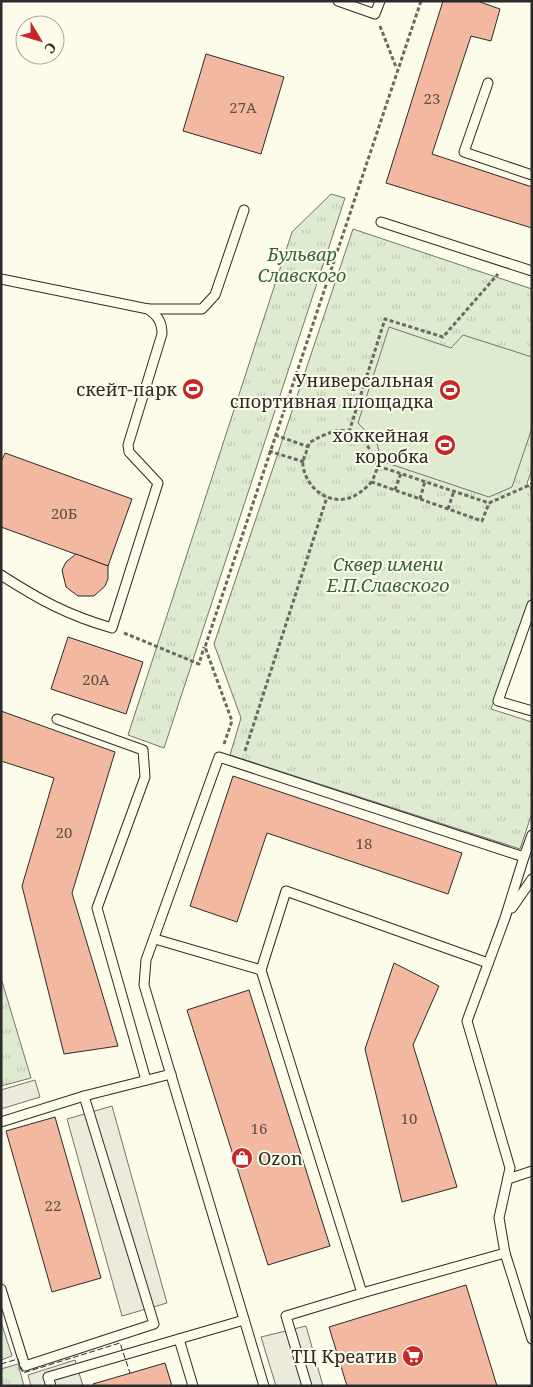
<svg xmlns="http://www.w3.org/2000/svg" width="533" height="1387" font-family="'Noto Serif',serif">
  <style>
    .park { fill: url(#park-tufts); stroke: #74746e }
    .pitch { fill: #deebd1; stroke: #74746e }
    .parking { fill: #eceadb; stroke: #74746e }
    .building { fill: #f2b8a0; stroke: #2b2b2b }
    .lines { fill: none; stroke-linecap: round; stroke-linejoin: round }
    .lane-casing { stroke: #2b2b2b; stroke-width: 11 }
    .path { stroke: #6a6964; stroke-width: 3; stroke-dasharray: 4 2.5; stroke-linecap: butt }
    .lane { stroke: #fdfbea; stroke-width: 9 }
    .fence { stroke: #2b2b2b; stroke-width: 1; stroke-dasharray: 6 2.5; stroke-linecap: butt }
    .labels { text-anchor: middle; dominant-baseline: central; stroke-width: 4; stroke-linejoin: round; paint-order: stroke }
    .number-label { font-size: 15px; fill: #5d4e48 }
    .park-label { font-size: 18px; font-style: italic; fill: #34623c; stroke: #fdfbea }
    .poi-label { font-size: 18px; fill: #2b2b2b; stroke: #fdfbea; text-anchor: end }
  </style>
  <defs>
    <pattern id="park-tufts" width="24" height="20" patternUnits="userSpaceOnUse" patternTransform="scale(1.25)"><rect width="24" height="20" fill="#deebd1"/><path d="M3 7l-1-3M5 7V3M7 7l1-3M15 17l-1-3M17 17v-4M19 17l1-3" fill="none" stroke="#bfcab4"/></pattern>
  </defs>
  <rect width="100%" height="100%" fill="#fdfbea"/>
  <g class="park">
    <path d="M 331,194 L 345,198 L 164,748 L 128,735 L 292,232 Z"/>
    <path d="M 353,229 L 532,289 L 532,470 L 527,483 L 532,491 L 532,598 L 491,709 L 532,722 L 532,813 L 520,849 L 230,755 L 241,718 L 214,644 Z"/>
    <path d="M 1,978 L 31,1078 L 1,1086 Z"/>
    <path d="M 18,1364 L 24,1386 L 1,1386 L 1,1369 Z"/>
  </g>
  <g class="pitch">
    <path d="M 389,327 L 451,348 L 463,335 L 532,357 L 532,428 L 512,487 L 489,497 L 381,461 L 377,443 L 358,423 Z"/>
    <path d="M 1,1322 L 12,1356 L 1,1360 Z"/>
  </g>
  <g class="parking">
    <path d="M 35,1080 L 40,1097 L 1,1109 L 1,1090 Z"/>
    <path d="M 112,1106 L 167,1303 L 122,1316 L 67,1119 Z"/>
    <path d="M 306,1326 L 323,1386 L 276,1386 L 261,1337 Z"/>
    <path d="M 75,1360 L 83,1386 L 31,1386 L 28,1375 Z"/>
  </g>
  <g class="building">
    <path d="M 443,1 L 477,1 L 500,9 L 491,41 L 471,36 L 432,154 L 532,187 L 532,228 L 386,183 Z"/>
    <path d="M 206,54 L 284,77 L 261,154 L 183,131 Z"/>
    <path d="M 5,453 L 132,499 L 108,566 L 1,527 L 1,462 Z"/>
    <path d="M 76,554 L 108,566 L 108,579 L 105,586 L 94,596 L 78,596 L 66,587 L 62,570 L 66,562 Z"/>
    <path d="M 68,637 L 143,662 L 126,714 L 51,689 Z"/>
    <path d="M 1,711 L 115,752 L 72,893 L 118,1046 L 64,1054 L 22,886 L 54,778 L 1,761 Z"/>
    <path d="M 233,776 L 462,853 L 448,894 L 267,833 L 237,922 L 190,906 Z"/>
    <path d="M 394,963 L 439,986 L 413,1045 L 457,1187 L 402,1202 L 365,1049 Z"/>
    <path d="M 249,990 L 330,1246 L 268,1265 L 187,1010 Z"/>
    <path d="M 55,1117 L 101,1278 L 52,1292 L 6,1131 Z"/>
    <path d="M 466,1285 L 497,1386 L 347,1386 L 329,1327 Z"/>
    <path d="M 165,1363 L 172,1386 L 94,1386 L 93,1384 Z"/>
  </g>
  <g class="lines">
    <g class="lane-casing">
      <g id="lane">
        <path d="M 338,1 L 375,14 L 380,1"/>
        <path d="M 488,83 L 464,152 L 532,175"/>
        <path d="M 381,222 L 532,271"/>
        <path d="M 1,279 L 148,309 C 158,316 162,322 162,334 L 128,445 L 129,452 L 158,483 L 112,628 C 67,615 40,600 1,575"/>
        <path d="M 148,309 L 202,309 L 215,295 L 244,210"/>
        <path d="M 532,605 L 498,701 L 532,711"/>
        <path d="M 57,719 L 143,750 L 145,777 L 97,908 L 146,1080"/>
        <path d="M 524,857 L 532,835"/>
        <path d="M 512,908 L 532,879"/>
        <path d="M 155,939 L 261,970 L 286,891 L 488,963"/>
        <path d="M 261,970 L 362,1293 L 286,1316 L 307,1386"/>
        <path d="M 1,1122 L 84,1096 L 171,1074"/>
        <path d="M 508,1179 L 532,1171"/>
        <path d="M 1,1289 L 25,1366 L 154,1324 L 84,1096"/>
        <path d="M 362,1293 L 505,1253"/>
        <path d="M 179,1339 L 193,1386"/>
        <path d="M 51,1386 L 48,1377 L 244,1320"/>
        <path d="M 264,1386 L 144,985 L 146,960 L 219,757 L 524,857 L 505,918 L 467,1021 L 510,1168 L 499,1218 L 505,1253 L 532,1339"/>
      </g>
    </g>
    <g class="path">
      <path d="M 380,26 L 396,67"/>
      <path d="M 349,432 L 385,319 L 443,337 L 498,274"/>
      <path d="M 275,435 L 309,447"/>
      <path d="M 269,451 L 304,462"/>
      <path d="M 378,466 L 489,503 L 532,484"/>
      <path d="M 372,482 C 367,486 362,492 356,495 C 333,508 307,491 303,466 C 302,459 308,450 309,443 C 345,421 362,428 378,466 L 372,482 L 482,521 L 489,503"/>
      <path d="M 395,490 L 401,473"/>
      <path d="M 420,499 L 425,481"/>
      <path d="M 448,509 L 454,491"/>
      <path d="M 124,633 L 199,664 L 204,647"/>
      <path d="M 224,744 L 232,721 L 205,647 L 421,1"/>
      <path d="M 245,751 L 327,497"/>
    </g>
    <use href="#lane" class="lane"/>
    <path class="fence" d="M 1,1364 L 18,1359 L 23,1373 L 120,1343 L 130,1373"/>
  </g>
  <defs>
    <g id="stadium-disc" transform="scale(1.125)"><circle r="9.5" fill="#c62828" stroke="#fdfbea"/><path d="M0-5a6.5 5 0 1 0 0 10a6.5 5 0 1 0 0-10ZM-3.5-1.8h7v3.6h-7Z" fill="#fff"/></g>
    <g id="shop-disc" transform="scale(1.125)"><circle r="9.5" fill="#c62828" stroke="#fdfbea"/><path d="M-5-2.5h2.3a2.7 3.5 0 0 1 5.4 0H5L5.5 6h-11ZM-1.5-2.5h3a1.5 2.3 0 0 0-3 0Z" fill="#fff"/></g>
    <g id="supermarket-disc" transform="scale(1.125)"><circle r="9.5" fill="#c62828" stroke="#fdfbea"/><path d="M-6-5.5h2.5l.6 2H6L4.5 2H-2.5L-4.4-4H-6ZM-1.5 3.2a1.3 1.3 0 1 0 .1 0ZM3 3.2a1.3 1.3 0 1 0 .1 0Z" fill="#fff"/></g>
  </defs>
  <g fill-rule="evenodd">
    <use href="#stadium-disc" x="193" y="389"/>
    <use href="#stadium-disc" x="450" y="390"/>
    <use href="#stadium-disc" x="445" y="445"/>
    <use href="#shop-disc" x="242" y="1158"/>
    <use href="#supermarket-disc" x="413" y="1356"/>
  </g>
  <g class="labels">
    <g class="number-label">
      <text x="432" y="98">23</text>
      <text x="243" y="107">27А</text>
      <text x="64" y="513">20Б</text>
      <text x="96" y="679">20А</text>
      <text x="64" y="832">20</text>
      <text x="364" y="843">18</text>
      <text x="409" y="1118">10</text>
      <text x="259" y="1128">16</text>
      <text x="53" y="1205">22</text>
    </g>
    <g class="park-label">
      <text x="302" y="254">Бульвар<tspan x="302" dy="21">Славского</tspan></text>
      <text x="388" y="564">Сквер имени<tspan x="388" dy="21">Е.П.Славского</tspan></text>
    </g>
    <g class="poi-label">
      <text x="434" y="380">Универсальная<tspan x="434" dy="21">спортивная площадка</tspan></text>
      <text x="177" y="389">скейт-парк</text>
      <text x="429" y="435">хоккейная<tspan x="429" dy="21">коробка</tspan></text>
      <text x="258" y="1158" text-anchor="start">Ozon</text>
      <text x="397" y="1356">ТЦ Креатив</text>
    </g>
  </g>
  <rect width="533" height="1387" fill="none" stroke="#2b2b2b" stroke-width="5"/>
  <g transform="translate(40 40) rotate(128)"><circle r="24" fill="#fdfbea" stroke="#a9a89e"/>
  <path d="M0-4L9 19L0 12L-9 19Z" fill="#c62828"/>
  <text y="-8" font-size="14" font-weight="bold" text-anchor="middle" fill="#2b2b2b">С</text>
  </g>
</svg>
